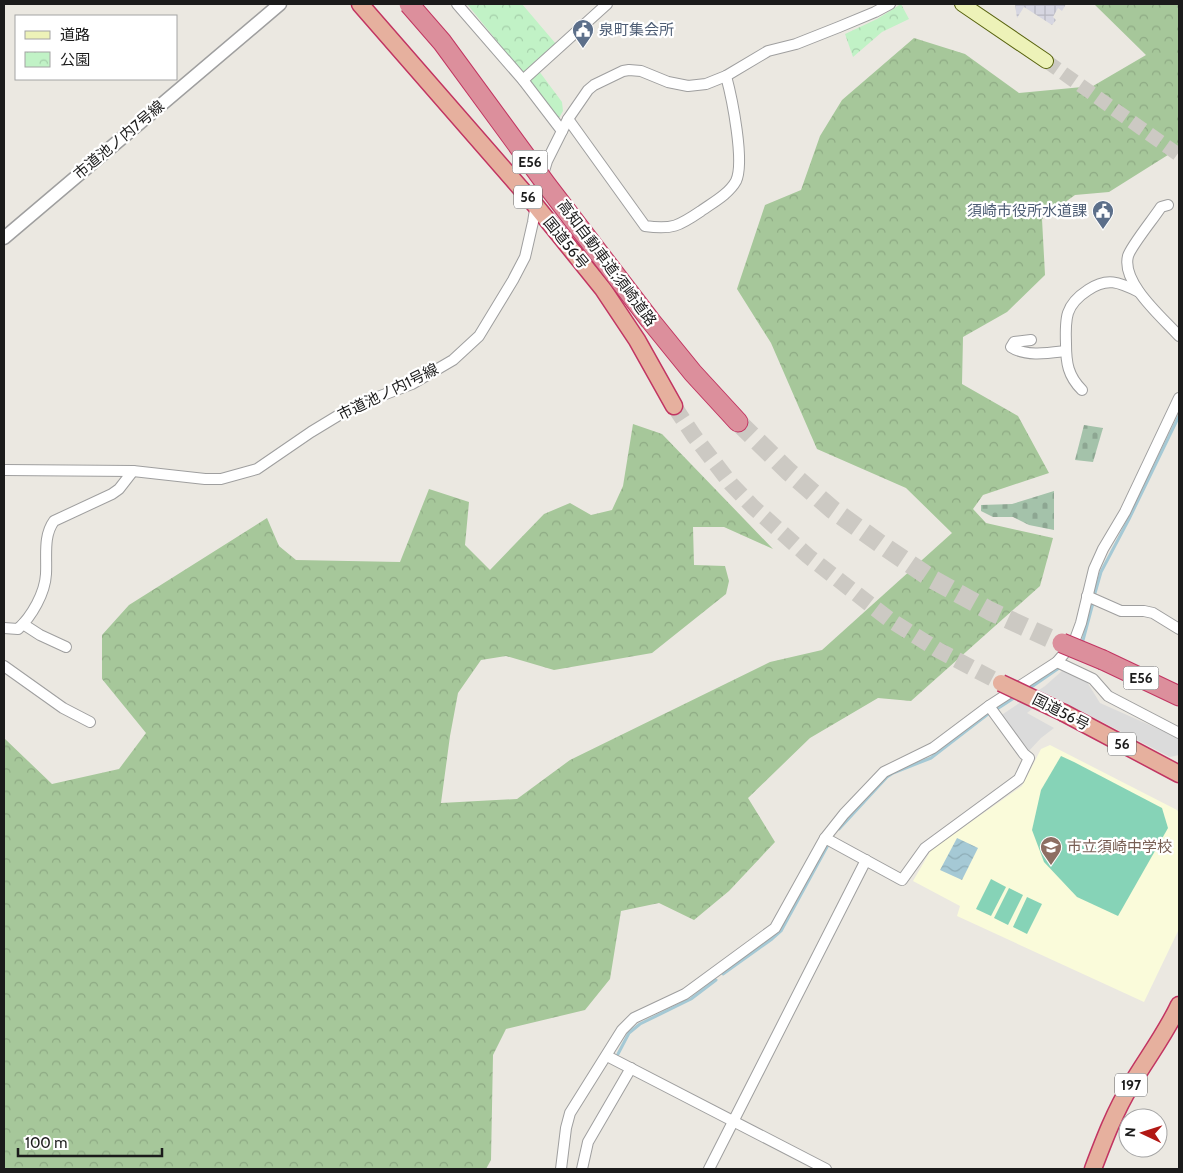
<svg xmlns="http://www.w3.org/2000/svg" width="1183" height="1173" font-family="Cabin,'Noto Sans JP',sans-serif">
  <style>
    .education { fill: #fafbda }
    .forest { fill: url(#forest-crowns) }
    .cemetery { fill: url(#cemetery-stones) }
    .park { fill: url(#park-crowns) }
    .pitch { fill: #86d3b7 }
    .parking { fill: #dbdbdb }
    .plaza { fill: url(#plaza-grid) }
    .water { fill: url(#water-waves) }
    .lines { fill: none; stroke-linecap: round; stroke-linejoin: round }
    .stream { stroke: #a5c9d5; stroke-width: 3 }
    .secondary-tunnel { stroke: #ccc9c3; stroke-width: 14; stroke-dasharray: 14 7; stroke-linecap: butt }
    .trunk-tunnel { stroke: #ccc9c3; stroke-width: 16; stroke-dasharray: 16 8; stroke-linecap: butt }
    .motorway-tunnel { stroke: #ccc9c3; stroke-width: 19; stroke-dasharray: 19 9; stroke-linecap: butt }
    .minor-casing { stroke: #9f9f9f; stroke-width: 12 }
    .tertiary-casing { stroke: #9f9f9f; stroke-width: 15 }
    .secondary-casing { stroke: #59640f; stroke-width: 16 }
    .trunk-casing { stroke: #c23562; stroke-width: 19 }
    .motorway-casing { stroke: #c23562; stroke-width: 21 }
    .minor { stroke: #fff; stroke-width: 10 }
    .tertiary { stroke: #fff; stroke-width: 12 }
    .secondary { stroke: #edf2b8; stroke-width: 14 }
    .trunk { stroke: #e6b09e; stroke-width: 16 }
    .motorway { stroke: #dc8f9c; stroke-width: 19 }
    .trunk-bridge-casing { stroke: #c23562; stroke-width: 19; stroke-linecap: butt }
    .motorway-bridge-casing { stroke: #c23562; stroke-width: 21; stroke-linecap: butt }
    .trunk-bridge { stroke: #e6b09e; stroke-width: 16 }
    .motorway-bridge { stroke: #dc8f9c; stroke-width: 19 }
    .labels { text-anchor: middle; dominant-baseline: central; stroke-width: 4.5; stroke-linejoin: round; paint-order: stroke }
    .shield { fill: #fff; stroke: #5f5f5f; stroke-width: 1 }
    .shield-label { font-size: 14px; font-weight: bold; fill: #1b1b1b }
    .service-label { font-size: 15px; fill: #4e5e75; stroke: #fff; text-anchor: start }
    .street-label { font-size: 15px; fill: #1b1b1b; stroke: #fff }
    .education-label { font-size: 15px; fill: #785e54; stroke: #fff; text-anchor: start }
  </style>
  <defs>
    <pattern id="forest-crowns" width="20" height="18" patternUnits="userSpaceOnUse" patternTransform="scale(1.25)"><rect width="20" height="18" fill="#a6c79a"/><path d="M2 6a3 3 0 1 1 6 0M12 15a3 3 0 1 1 6 0" fill="none" stroke="#8eaa84"/></pattern>
    <pattern id="cemetery-stones" width="16" height="16" patternUnits="userSpaceOnUse" patternTransform="scale(1.25)"><rect width="16" height="16" fill="#a4c2aa"/><path d="M2 7V4a2 2 0 0 1 4 0v3zM10 15v-3a2 2 0 0 1 4 0v3z" fill="#8da692"/></pattern>
    <pattern id="park-crowns" width="20" height="18" patternUnits="userSpaceOnUse" patternTransform="scale(1.25)"><rect width="20" height="18" fill="#c1f2c6"/><path d="M2 6a3 3 0 1 1 6 0M12 15a3 3 0 1 1 6 0" fill="none" stroke="#a5cfaa"/></pattern>
    <pattern id="plaza-grid" width="8" height="8" patternUnits="userSpaceOnUse" patternTransform="scale(1.25)"><rect width="8" height="8" fill="#d6d6e1"/><path d="M0 4h8M4 0v8" fill="none" stroke="#b7b7c0"/></pattern>
    <pattern id="water-waves" width="16" height="10" patternUnits="userSpaceOnUse" patternTransform="scale(1.25)"><rect width="16" height="10" fill="#a5c9d5"/><path d="M0 5q4-4 8 0t8 0" fill="none" stroke="#8dacb6"/></pattern>
  </defs>
  <rect width="100%" height="100%" fill="#ebe8e1"/>
  <path class="education" d="M 1050,745 L 1177,810 L 1179,813 L 1179,929 L 1144,1002 L 957,916 L 960,906 L 913,881 L 931,850 L 1022,786 L 1041,749 Z"/>
  <path class="forest" d="M 1094,4 L 1179,4 L 1179,148 L 1109,192 L 1075,195 L 1042,219 L 1045,275 L 1007,312 L 963,337 L 962,384 L 1018,416 L 1049,473 L 983,495 L 973,509 L 986,523 L 1053,538 L 1040,586 L 911,701 L 878,698 L 810,738 L 748,798 L 775,842 L 729,891 L 694,920 L 659,903 L 621,911 L 610,979 L 585,1010 L 506,1029 L 493,1055 L 491,1160 L 486,1169 L 4,1169 L 4,738 L 52,784 L 119,769 L 146,733 L 102,679 L 102,635 L 129,605 L 267,518 L 279,546 L 296,560 L 400,562 L 429,489 L 469,502 L 465,545 L 490,570 L 544,514 L 570,503 L 591,515 L 612,510 L 623,486 L 633,424 L 662,434 L 773,549 L 724,527 L 693,527 L 694,565 L 725,566 L 729,581 L 726,594 L 652,653 L 554,670 L 506,656 L 481,660 L 458,693 L 450,736 L 441,803 L 517,799 L 570,760 L 770,662 L 822,650 L 952,533 L 906,488 L 817,449 L 771,343 L 737,289 L 765,205 L 801,190 L 820,136 L 842,100 L 914,38 L 965,54 L 1019,93 L 1093,86 L 1146,55 Z"/>
  <g class="cemetery">
    <path d="M 1084,425 L 1103,428 L 1093,462 L 1075,460 Z"/>
    <path d="M 1054,491 L 1054,530 L 1029,525 L 1013,517 L 993,517 L 981,511 L 981,505 L 1012,504 Z"/>
  </g>
  <g class="park">
    <path d="M 467,4 L 522,4 L 556,44 L 533,63 L 562,102 L 563,111 L 559,118 Z"/>
    <path d="M 901,4 L 909,19 L 882,32 L 853,57 L 845,34 L 877,19 Z"/>
  </g>
  <g class="pitch">
    <path d="M 1061,756 L 1074,762 L 1162,808 L 1168,828 L 1118,916 L 1077,897 L 1044,862 L 1032,830 L 1041,790 Z"/>
    <path d="M 991,879 L 1006,887 L 991,916 L 976,909 Z"/>
    <path d="M 1009,888 L 1023,895 L 1008,925 L 994,918 Z"/>
    <path d="M 1027,897 L 1042,904 L 1027,934 L 1013,927 Z"/>
  </g>
  <path class="parking" d="M 1063,670 L 1087,682 L 1100,703 L 1179,738 L 1179,755 L 1170,757 L 1050,695 L 1027,713 L 1054,728 L 1041,738 L 1027,753 L 1000,716 L 1045,686 Z"/>
  <path class="plaza" d="M 1015,4 L 1066,4 L 1062,11 L 1058,8 L 1053,17 L 1056,20 L 1052,25 L 1024,7 L 1017,18 Z"/>
  <path class="water" d="M 957,838 L 978,848 L 962,880 L 940,870 Z"/>
  <g class="lines">
    <g class="stream">
      <path d="M 1095,593 L 1101,572 L 1129,519 L 1179,416"/>
      <path d="M 1082,644 L 1093,603"/>
      <path d="M 1027,690 L 1059,668"/>
      <path d="M 997,709 L 1017,696"/>
      <path d="M 839,829 L 887,777 L 893,773 L 931,758 L 988,714"/>
      <path d="M 723,974 L 772,939 L 781,931 L 828,845"/>
      <path d="M 618,1054 L 629,1033 L 640,1024 L 691,999 L 716,980"/>
    </g>
    <path class="secondary-tunnel" d="M 1046,61 L 1179,155"/>
    <path class="trunk-tunnel" d="M 674,406 L 694,436 L 731,484 L 753,507 L 808,556 L 890,620 L 938,650 L 995,680"/>
    <path class="motorway-tunnel" d="M 738,422 L 788,471 L 833,510 L 882,545 L 932,579 L 990,611 L 1049,638"/>
    <g class="minor-casing">
      <g id="minor">
        <path d="M 457,4 L 523,80 L 562,131"/>
        <path d="M 523,80 L 607,4"/>
        <path d="M 568,119 L 645,226 C 672,230 679,226 701,211 C 712,203 729,194 736,181 C 745,162 732,98 726,76"/>
        <path d="M 1168,205 L 1161,207 C 1154,218 1131,246 1128,256 C 1121,283 1163,318 1179,336"/>
        <path d="M 1031,340 L 1014,342 L 1011,347 C 1026,357 1049,353 1066,351"/>
        <path d="M 1082,390 C 1068,376 1066,363 1066,344 C 1065,318 1065,305 1088,290 C 1107,277 1119,282 1139,292"/>
        <path d="M 4,470 L 133,471 L 205,479 L 221,479 L 257,469 L 311,432 L 339,415 L 362,403 L 412,384 L 453,360 L 479,336 L 513,280 L 525,257 L 533,222 L 538,191 L 547,161 L 568,119 L 588,90 L 594,85 L 623,71 L 629,70 L 641,71 L 668,82 L 688,86 L 706,84 L 726,76 L 768,51 L 796,44 L 839,27 L 875,12 L 890,4"/>
        <path d="M 1087,596 L 1121,611 L 1144,611 L 1153,613 L 1179,629"/>
        <path d="M 23,624 L 40,635 L 66,647"/>
        <path d="M 4,628 L 18,629 C 32,616 45,593 46,574 C 47,556 43,536 54,521 L 112,494 L 119,489 L 133,471"/>
        <path d="M 1057,662 L 1093,679 L 1108,696 L 1179,733"/>
        <path d="M 4,666 L 63,708 L 90,722"/>
        <path d="M 825,838 L 902,880 L 925,848 L 1019,779 L 1029,758 L 1024,754 L 989,706"/>
        <path d="M 607,1056 L 826,1169"/>
        <path d="M 561,1169 L 566,1128 L 570,1113 L 622,1030 L 634,1018 L 685,994 L 775,928 L 825,838 L 844,814 L 884,772 L 933,748 L 989,706 L 1057,662 L 1074,642 L 1081,623 L 1094,569 L 1103,549 L 1125,512 L 1179,398"/>
        <path d="M 582,1169 L 588,1142 L 631,1068"/>
        <path d="M 709,1169 L 866,860"/>
      </g>
    </g>
    <g class="tertiary-casing">
      <path id="tertiary" d="M 4,238 L 280,4"/>
    </g>
    <g class="secondary-casing">
      <path id="secondary" d="M 962,4 L 1046,61"/>
    </g>
    <g class="trunk-casing">
      <g id="trunk">
        <path d="M 360,4 L 536,206 L 603,289 L 637,340 L 674,406"/>
        <path d="M 1064,713 L 1179,774"/>
        <path d="M 1093,1169 C 1104,1140 1115,1111 1131,1085 C 1147,1058 1166,1033 1179,1005"/>
      </g>
    </g>
    <g class="motorway-casing">
      <g id="motorway">
        <path d="M 650,320 L 693,373 L 738,422"/>
        <path d="M 1103,660 L 1179,696"/>
      </g>
    </g>
    <use href="#minor" class="minor"/>
    <use href="#tertiary" class="tertiary"/>
    <use href="#secondary" class="secondary"/>
    <use href="#trunk" class="trunk"/>
    <use href="#motorway" class="motorway"/>
    <g class="trunk-bridge-casing">
      <path id="trunk-bridge" d="M 1001,683 L 1064,713"/>
    </g>
    <g class="motorway-bridge-casing">
      <g id="motorway-bridge">
        <path d="M 409,4 L 442,42 L 546,184 L 650,320"/>
        <path d="M 1062,643 L 1103,660"/>
      </g>
    </g>
    <use href="#trunk-bridge" class="trunk-bridge"/>
    <use href="#motorway-bridge" class="motorway-bridge"/>
  </g>
  <defs>
    <g id="civic-pin" transform="scale(1.125)"><path d="M0 17L-7.5 6A9.5 9.5 0 1 1 7.5 6Z" fill="#5c6f8a" stroke="#fff"/><path d="M-.6-6.5H3V-4.5H.6V-3L4-1V1h2V6H-6V1h2V-1L-.6-3ZM-1.2 2.5V6h2.4V2.5Z" fill="#fff"/></g>
    <g id="school-pin" transform="scale(1.125)"><path d="M0 17L-7.5 6A9.5 9.5 0 1 1 7.5 6Z" fill="#8d6e63" stroke="#fff"/><path d="M0-5L7-2L0 1L-7-2ZM-4 1L0 2.5L4 1V4Q0 6-4 4Z" fill="#fff"/></g>
  </defs>
  <g fill-rule="evenodd">
    <use href="#civic-pin" x="583" y="30"/>
    <use href="#civic-pin" x="1103" y="211"/>
    <use href="#school-pin" x="1051" y="847"/>
  </g>
  <g class="labels">
    <g class="shield">
      <rect x="512.5" y="150.5" width="35" height="23" rx="4"/>
      <rect x="514" y="185.5" width="28" height="23" rx="4"/>
      <rect x="1123.5" y="666.5" width="35" height="23" rx="4"/>
      <rect x="1108" y="732.5" width="28" height="23" rx="4"/>
      <rect x="1115" y="1073.5" width="32" height="23" rx="4"/>
    </g>
    <g class="shield-label">
      <text x="530" y="162">E56</text>
      <text x="528" y="197">56</text>
      <text x="1141" y="678">E56</text>
      <text x="1122" y="744">56</text>
      <text x="1131" y="1085">197</text>
    </g>
    <g class="service-label">
      <text x="599" y="30">泉町集会所</text>
      <text x="1087" y="211" text-anchor="end">須崎市役所水道課</text>
    </g>
    <g class="street-label">
      <text transform="translate(119 140) rotate(-40)">市道池ノ内7号線</text>
      <text transform="translate(566 243) rotate(51)">国道56号</text>
      <text transform="translate(607 263) rotate(53)">高知自動車道;須崎道路</text>
      <text transform="translate(388 392) rotate(-26)">市道池ノ内1号線</text>
      <text transform="translate(1061 712) rotate(27)">国道56号</text>
    </g>
    <g class="education-label">
      <text x="1067" y="847">市立須崎中学校</text>
    </g>
  </g>
  <rect width="1183" height="1173" fill="none" stroke="#1b1b1b" stroke-width="10"/>
  <rect x="15" y="15" width="162" height="65" fill="#ffffff" stroke="#a4a4a4"/>
  <rect x="25" y="31" width="25" height="8" fill="#edf2b8" stroke="#a4a4a4"/>
  <text x="60" y="40" font-size="15" fill="#1b1b1b">道路</text>
  <rect x="25" y="52" width="25" height="15" fill="url(#park-crowns)" stroke="#a4a4a4"/>
  <text x="60" y="65" font-size="15" fill="#1b1b1b">公園</text>
  <g transform="translate(1143 1133) rotate(274)"><circle r="24" fill="#ffffff" stroke="#a4a4a4"/>
  <path d="M0-4L9 19L0 12L-9 19Z" fill="#b11814"/>
  <text y="-8" font-size="14" font-weight="bold" text-anchor="middle" fill="#1b1b1b">N</text>
  </g>
  <path d="M18 1148v8h144v-8" fill="none" stroke="#1b1b1b" stroke-width="2.5"/>
  <text x="25" y="1148" font-size="15" fill="#1b1b1b" stroke="#ffffff" stroke-width="4" paint-order="stroke">100 m</text>
</svg>
